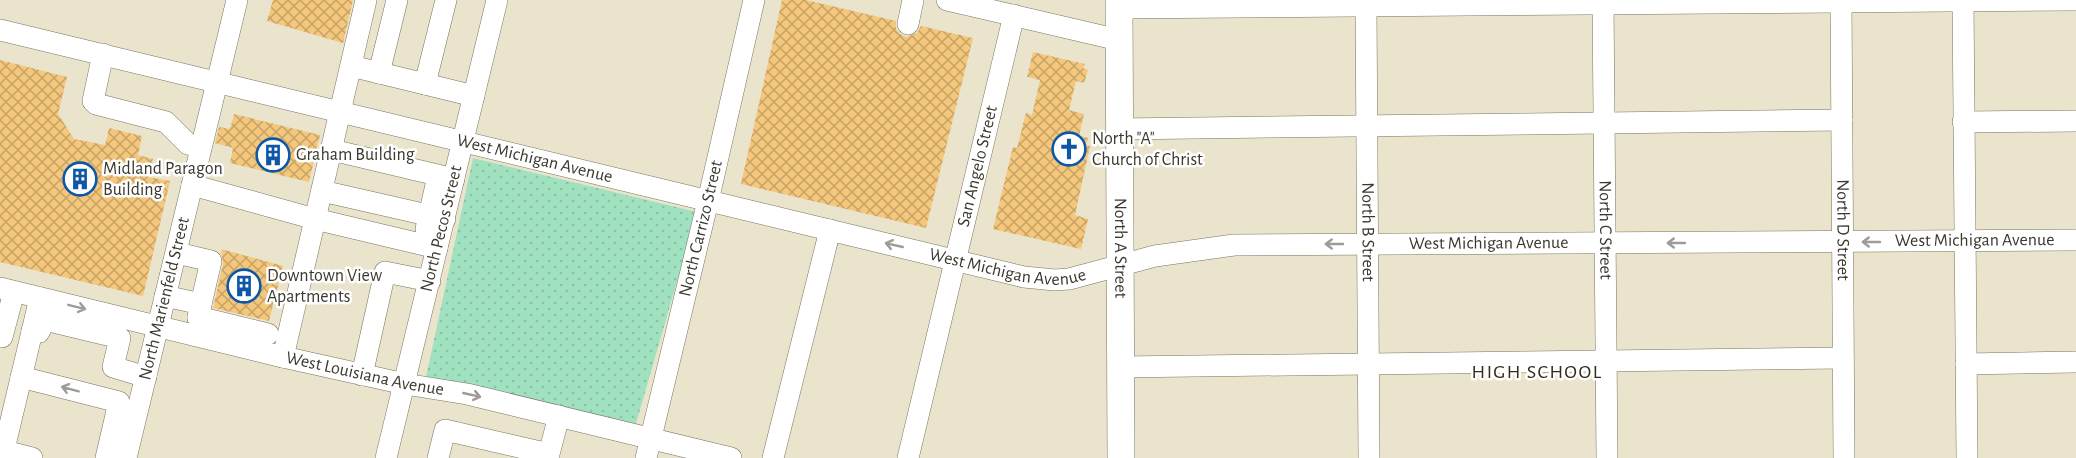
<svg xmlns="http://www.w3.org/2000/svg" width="2076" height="458" font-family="'Alegreya Sans',sans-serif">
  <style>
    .green { fill: url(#green-dots) }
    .building { fill: url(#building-cross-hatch) }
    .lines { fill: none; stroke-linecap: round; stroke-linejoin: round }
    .minor-casing { stroke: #79735e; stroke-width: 22 }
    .major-casing { stroke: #79735e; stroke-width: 28 }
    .minor { stroke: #fff; stroke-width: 21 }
    .major { stroke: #fff; stroke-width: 27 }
    .oneway { stroke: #9d9c97 }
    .labels { text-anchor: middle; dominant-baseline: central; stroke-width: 5; stroke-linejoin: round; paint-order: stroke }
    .poi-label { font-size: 18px; fill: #3b382f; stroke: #fff; text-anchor: start }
    .street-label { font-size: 18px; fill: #3b382f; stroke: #fff }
    .neighbourhood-label { font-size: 20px; letter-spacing: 1.5px; fill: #322c19; stroke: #fff }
  </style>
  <defs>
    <pattern id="green-dots" width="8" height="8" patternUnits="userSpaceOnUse" patternTransform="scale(1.5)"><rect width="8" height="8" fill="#a0e1c0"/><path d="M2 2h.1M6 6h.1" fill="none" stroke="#8bc2a5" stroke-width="1.8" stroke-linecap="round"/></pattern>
    <pattern id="building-cross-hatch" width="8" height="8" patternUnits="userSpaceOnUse" patternTransform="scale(1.5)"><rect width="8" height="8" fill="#f4c77c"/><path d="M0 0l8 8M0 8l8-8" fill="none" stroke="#c7a366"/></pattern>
  </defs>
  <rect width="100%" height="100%" fill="#ebe4cc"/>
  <path class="green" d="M 473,158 L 697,212 L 635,427 L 426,377 Z"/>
  <g class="building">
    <path d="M 273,0 L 353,0 L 343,43 L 267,21 Z"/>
    <path d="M 782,0 L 806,0 L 896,21 L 896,29 L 900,34 L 906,37 L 917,33 L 921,26 L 973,38 L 926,228 L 741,184 Z"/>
    <path d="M 1033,52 L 1085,64 L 1083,68 L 1088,70 L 1084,83 L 1076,81 L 1069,110 L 1084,114 L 1079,136 L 1088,138 L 1086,145 L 1090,146 L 1075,215 L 1088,219 L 1081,249 L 993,229 L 1013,147 L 1017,148 L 1026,113 L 1032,115 L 1040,80 L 1027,77 Z"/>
    <path d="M 0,60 L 67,77 L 58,114 L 74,139 L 105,145 L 109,128 L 142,136 L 138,155 L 153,159 L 148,177 L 170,181 L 143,296 L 0,262 Z"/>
    <path d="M 234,114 L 320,135 L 309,182 L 230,163 L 233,148 L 215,143 L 219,127 L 230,129 Z"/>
    <path d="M 221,249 L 283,266 L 269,321 L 213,308 L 223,264 Z"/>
  </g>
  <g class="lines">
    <g class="minor-casing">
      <g id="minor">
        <path d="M 947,0 L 1119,40"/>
        <path id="s1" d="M 1603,0 L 1607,458"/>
        <path id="s2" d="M 1841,0 L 1844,458"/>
        <path d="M 1963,0 L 1967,458"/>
        <path id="s3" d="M 1366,6 L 1369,458"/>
        <path d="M 1119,8 L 2076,0"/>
        <path d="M 908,24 L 913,0"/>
        <path id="s4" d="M 0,30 L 1024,277 L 1055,280 L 1069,279 L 1155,256 L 1234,245 L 2076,240"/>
        <path d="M 103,54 L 93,101 L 96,104 L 166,122 L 188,144 L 201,147"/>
        <path d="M 351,66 L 425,84 L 446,0"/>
        <path d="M 379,73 L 397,0"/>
        <path d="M 425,84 L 474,96"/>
        <path d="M 1963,122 L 2076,121"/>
        <path d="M 1119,129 L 1842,120"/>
        <path d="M 332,150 L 454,179"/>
        <path d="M 192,185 L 315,219 L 437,248"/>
        <path d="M 322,191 L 445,219"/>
        <path d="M 426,229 L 438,176"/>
        <path d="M 177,253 L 211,261 L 201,304"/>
        <path id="s5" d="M 0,288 L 283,357 L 405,384 L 467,394 L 731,458"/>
        <path d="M 165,296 L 201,304 L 198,318"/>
        <path d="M 198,317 L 268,334"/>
        <path d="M 32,331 L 39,332 L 45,320 L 120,338 L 113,367 L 146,377"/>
        <path d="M 2,337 L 14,292"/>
        <path d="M 283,357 L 366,0"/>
        <path d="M 1966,364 L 2076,362"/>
        <path d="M 1120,367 L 1843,358"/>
        <path d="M 362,375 L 385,272 L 430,281"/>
        <path d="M 21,377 L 119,402 L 106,458"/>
        <path d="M 4,451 L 32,458"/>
        <path d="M 2,458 L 40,298"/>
        <path id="s6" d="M 126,458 L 237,0"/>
        <path id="s7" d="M 386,458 L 497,0"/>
        <path d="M 438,458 L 445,430 L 549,454 L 559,416"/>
        <path id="s8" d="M 646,458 L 708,201 L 754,0"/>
        <path d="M 773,458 L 830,230"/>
        <path id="s9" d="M 908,458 L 1014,15"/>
      </g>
    </g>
    <g class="major-casing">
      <g id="major">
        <path id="s10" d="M 1119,0 L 1121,458"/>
      </g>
    </g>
    <use href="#minor" class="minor"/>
    <use href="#major" class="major"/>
  </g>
  <defs><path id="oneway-shaft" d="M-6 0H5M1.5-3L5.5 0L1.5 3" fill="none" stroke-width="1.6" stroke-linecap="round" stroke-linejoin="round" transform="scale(1.5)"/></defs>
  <g class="oneway">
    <use href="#oneway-shaft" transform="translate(1871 242) rotate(180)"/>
    <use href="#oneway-shaft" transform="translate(1676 243) rotate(180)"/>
    <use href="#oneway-shaft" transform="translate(1334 244) rotate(180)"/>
    <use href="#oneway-shaft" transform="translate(894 245) rotate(-167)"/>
    <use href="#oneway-shaft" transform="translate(77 307) rotate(14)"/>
    <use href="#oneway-shaft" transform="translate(70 389) rotate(-165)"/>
    <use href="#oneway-shaft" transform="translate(472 395) rotate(13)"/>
  </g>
  <defs>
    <g id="church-ring" transform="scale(1.725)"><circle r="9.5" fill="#fff" stroke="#0e57a6" stroke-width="1.5"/><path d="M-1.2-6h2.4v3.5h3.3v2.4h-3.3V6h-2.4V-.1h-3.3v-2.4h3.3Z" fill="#0e57a6"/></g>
    <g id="building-ring" transform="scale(1.725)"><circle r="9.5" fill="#fff" stroke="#0e57a6" stroke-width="1.5"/><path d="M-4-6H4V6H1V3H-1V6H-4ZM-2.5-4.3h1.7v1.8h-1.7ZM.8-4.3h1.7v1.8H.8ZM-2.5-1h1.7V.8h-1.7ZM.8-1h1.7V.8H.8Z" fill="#0e57a6"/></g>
  </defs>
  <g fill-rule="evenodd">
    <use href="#church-ring" x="1069" y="149"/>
    <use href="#building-ring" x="273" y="155"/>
    <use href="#building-ring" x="80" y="179"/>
    <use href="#building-ring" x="244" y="286"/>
  </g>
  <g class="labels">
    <g class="poi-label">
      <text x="1092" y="139">North "A"<tspan x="1092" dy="21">Church of Christ</tspan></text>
      <text x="296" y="155">Graham Building</text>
      <text x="103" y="169">Midland Paragon<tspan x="103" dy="21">Building</tspan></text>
      <text x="267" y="276">Downtown View<tspan x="267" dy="21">Apartments</tspan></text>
    </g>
    <g class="street-label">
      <text stroke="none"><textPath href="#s4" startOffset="550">West Michigan Avenue</textPath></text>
      <text stroke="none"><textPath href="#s9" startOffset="300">San Angelo Street</textPath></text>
      <text stroke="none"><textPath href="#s7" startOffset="236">North Pecos Street</textPath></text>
      <text stroke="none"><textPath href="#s8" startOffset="236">North Carrizo Street</textPath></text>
      <text stroke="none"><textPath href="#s1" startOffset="230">North C Street</textPath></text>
      <text stroke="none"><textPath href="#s2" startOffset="230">North D Street</textPath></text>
      <text stroke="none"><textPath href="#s3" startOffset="226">North B Street</textPath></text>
      <text stroke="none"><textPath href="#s4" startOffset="2008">West Michigan Avenue</textPath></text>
      <text stroke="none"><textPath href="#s4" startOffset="1522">West Michigan Avenue</textPath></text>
      <text stroke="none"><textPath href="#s10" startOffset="248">North A Street</textPath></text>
      <text stroke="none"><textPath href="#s4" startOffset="1036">West Michigan Avenue</textPath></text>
      <text stroke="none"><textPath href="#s6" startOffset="164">North Marienfeld Street</textPath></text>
      <text stroke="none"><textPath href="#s5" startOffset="375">West Louisiana Avenue</textPath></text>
    </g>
    <g class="neighbourhood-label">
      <text x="1537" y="372">HIGH SCHOOL</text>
    </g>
  </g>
</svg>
